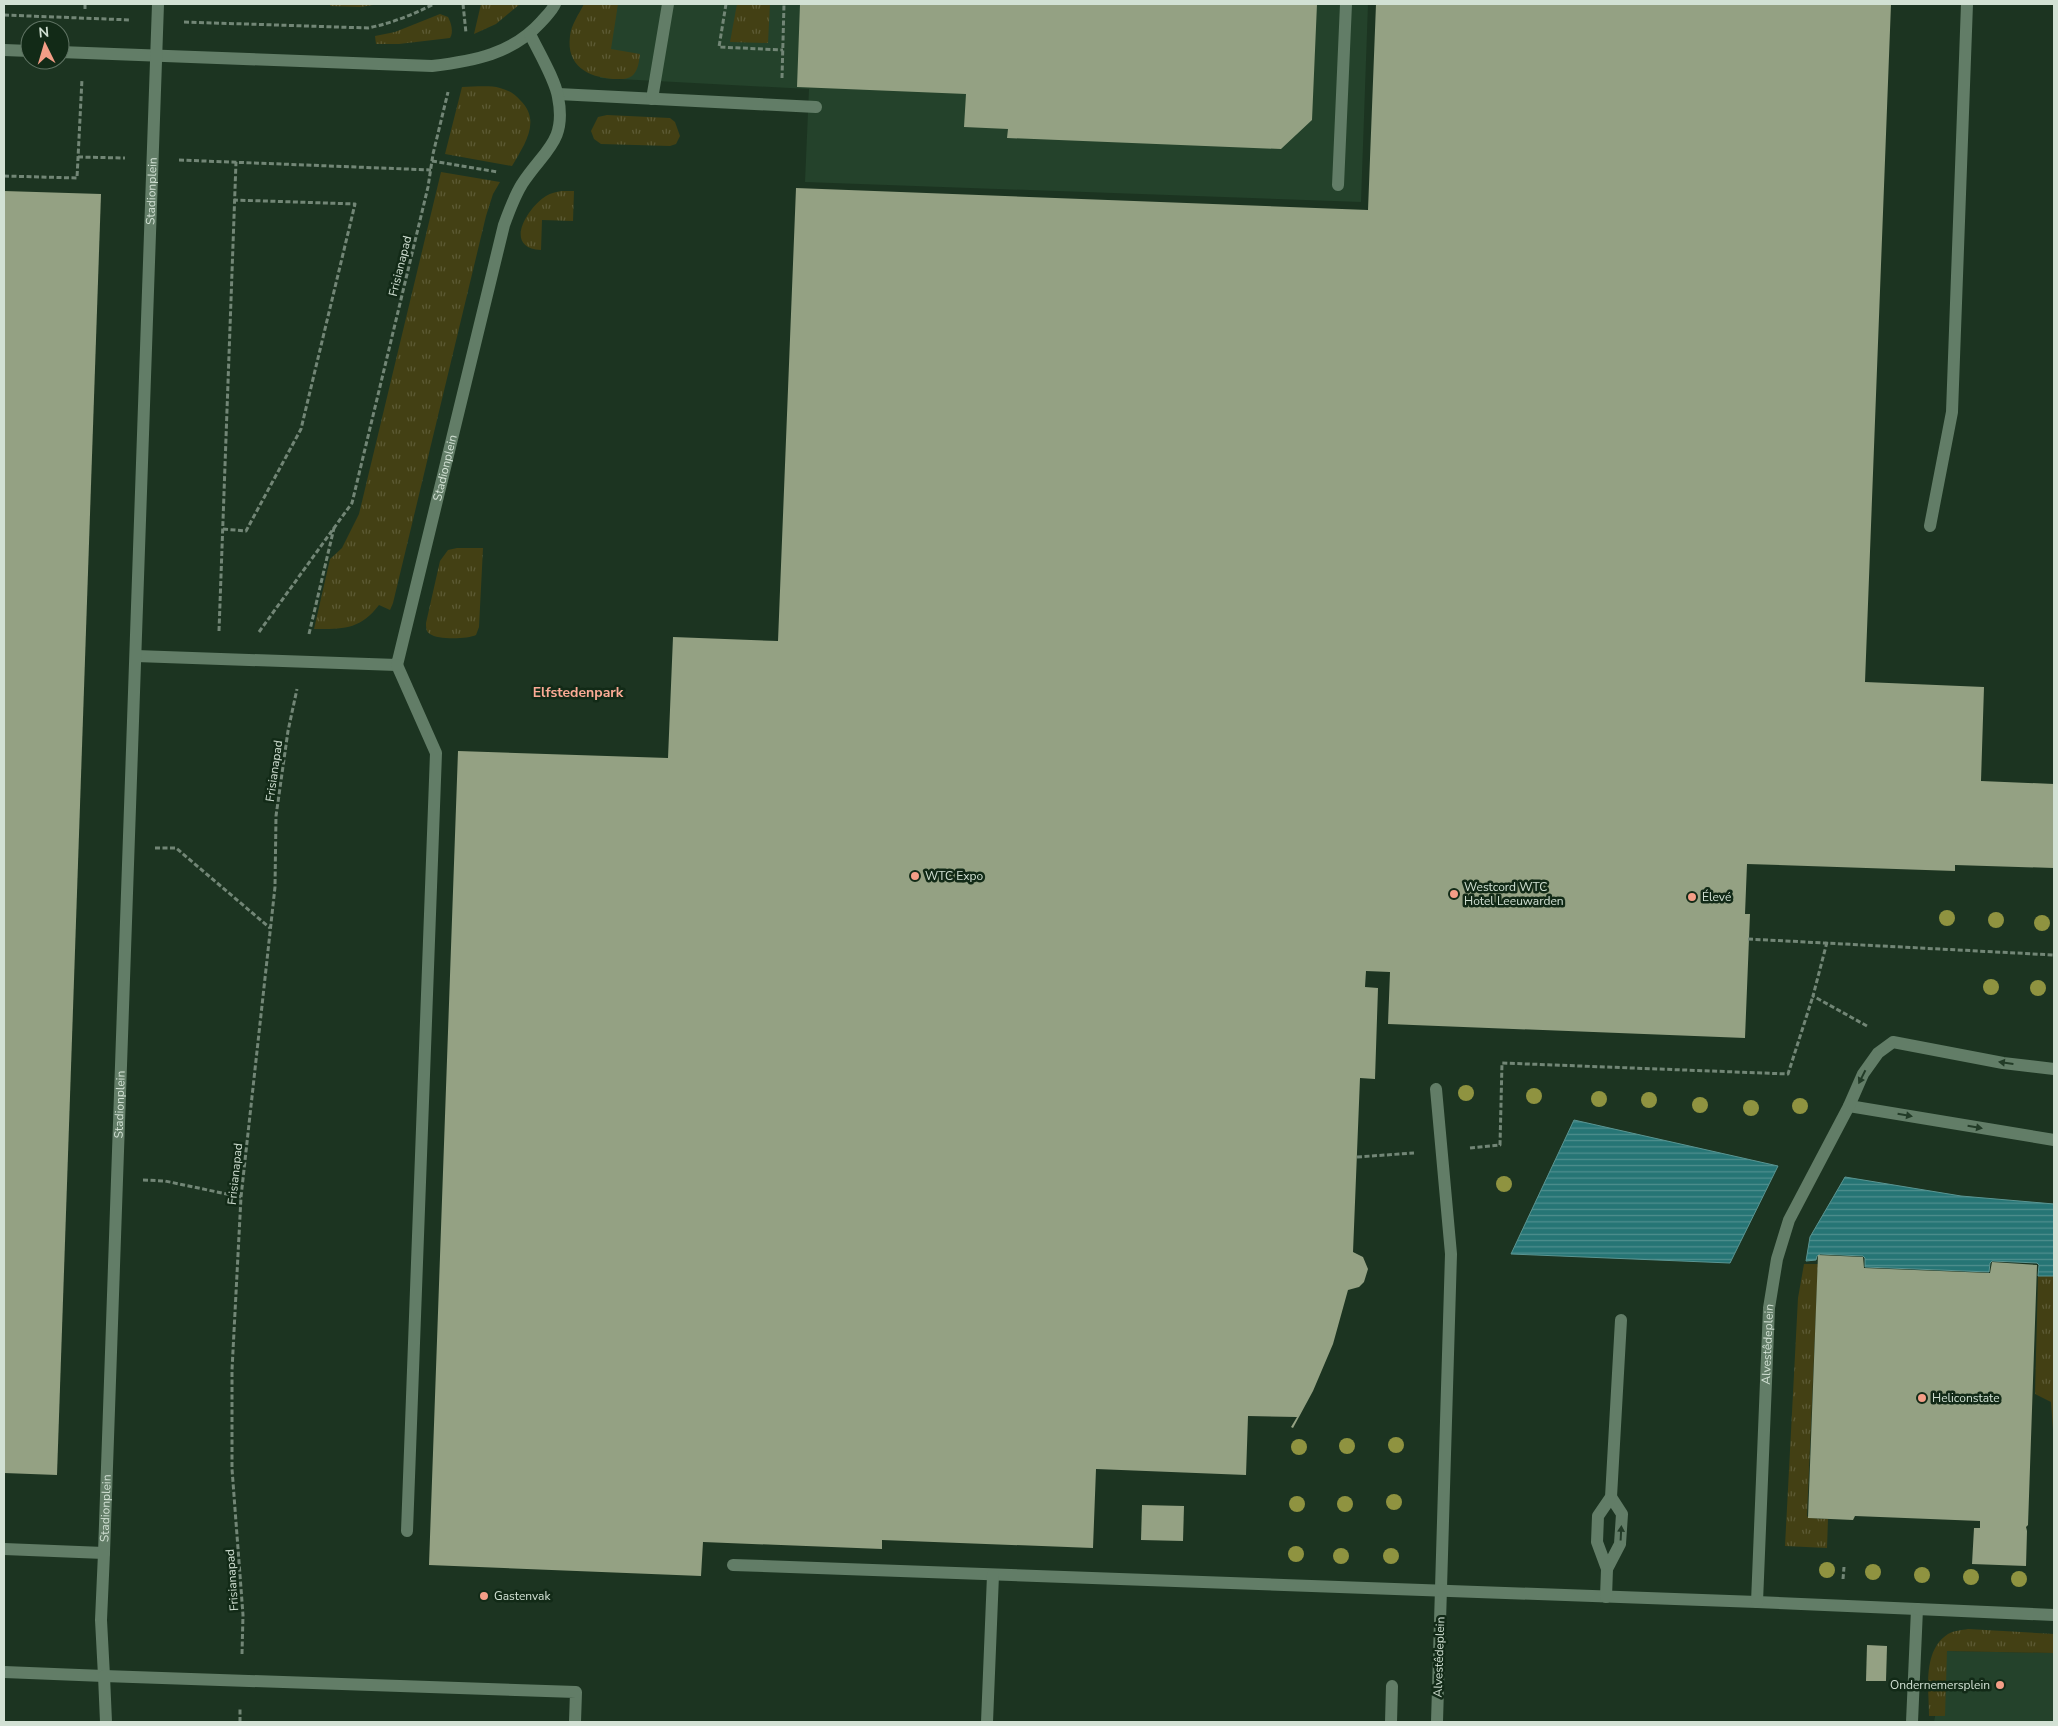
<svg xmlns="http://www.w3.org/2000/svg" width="2058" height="1726" font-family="'Nunito Sans',sans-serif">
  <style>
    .built { fill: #24422b }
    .grass { fill: url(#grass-tufts) }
    .water { fill: url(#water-rules); stroke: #5a9592 }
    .building { fill: #94a183 }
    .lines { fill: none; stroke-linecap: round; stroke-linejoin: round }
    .path { stroke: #728676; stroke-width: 3; stroke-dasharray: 5 2.5; stroke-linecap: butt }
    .minor { stroke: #627d67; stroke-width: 12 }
    .tree { fill: #8f9340 }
    .oneway { fill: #223b27 }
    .poi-dot { fill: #f49e87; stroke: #122a17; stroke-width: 2 }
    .labels { text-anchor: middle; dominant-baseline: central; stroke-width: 5; stroke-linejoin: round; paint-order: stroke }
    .street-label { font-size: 12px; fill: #d2e1d4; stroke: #122a17 }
    .poi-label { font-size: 12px; fill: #d2e1d4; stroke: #122a17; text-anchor: start }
    .neighbourhood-label { font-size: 14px; font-weight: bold; fill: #fbab95; stroke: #122a17 }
  </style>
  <defs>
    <pattern id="grass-tufts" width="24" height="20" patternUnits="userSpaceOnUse" patternTransform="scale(1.25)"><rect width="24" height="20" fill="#434014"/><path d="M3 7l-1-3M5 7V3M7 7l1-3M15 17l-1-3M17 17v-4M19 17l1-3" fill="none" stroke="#5d5b35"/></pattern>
    <pattern id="water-rules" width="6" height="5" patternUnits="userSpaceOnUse" patternTransform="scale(1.25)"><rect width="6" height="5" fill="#267575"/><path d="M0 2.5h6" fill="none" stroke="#4f8f8e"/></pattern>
  </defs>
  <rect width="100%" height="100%" fill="#1c3421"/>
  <g class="built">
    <path d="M 612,4 L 1368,4 L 1361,202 L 805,182 L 809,89 L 600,78 Z"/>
    <path d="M 1947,1651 L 2054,1653 L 2054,1722 L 1934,1722 Z"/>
  </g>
  <g class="grass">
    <path d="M 331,4 L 380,4 L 360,7 L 330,6 Z"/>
    <path d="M 481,4 L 520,4 L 496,24 L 474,34 Z"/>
    <path d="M 584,4 L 618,4 L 611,49 L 640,54 C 639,62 638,71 632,76 C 627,80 620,79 613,79 C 588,77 566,66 570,36 C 571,25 579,14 584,4 Z"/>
    <path d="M 737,4 L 770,4 L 768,43 L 730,42 Z"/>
    <path d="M 440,14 L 448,17 C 451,22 454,33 450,38 L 399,44 L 376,44 L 375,36 L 395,32 Z"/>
    <path d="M 462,87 C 474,87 489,85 500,88 C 508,90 515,94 520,100 C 542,121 524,145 512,166 L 445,154 Z"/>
    <path d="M 607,115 L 670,118 L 675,122 L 680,136 L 676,144 L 670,146 L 601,144 L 594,139 L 591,131 L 598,117 Z"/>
    <path d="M 441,172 L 500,182 L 493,194 L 486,216 L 393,603 L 390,610 L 379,605 C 360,630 343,629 314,629 L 330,559 L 342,548 L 359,514 Z"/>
    <path d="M 562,191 L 574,191 L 573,221 L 542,220 L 541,250 C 502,248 528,207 546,196 C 551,193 556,192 562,191 Z"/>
    <path d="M 457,548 L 483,548 L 479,627 L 476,635 C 468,639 438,640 430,634 C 426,632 426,627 426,623 L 440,561 L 448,550 Z"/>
    <path d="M 1804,1264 L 1818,1264 L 1807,1516 L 1809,1518 L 1828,1519 L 1827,1548 L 1785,1546 L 1798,1298 Z"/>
    <path d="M 2038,1276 L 2054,1276 L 2054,1444 L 2051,1402 L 2035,1394 Z"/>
    <path d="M 1968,1629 L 2054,1634 L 2054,1653 L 1947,1651 L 1945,1716 L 1929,1716 C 1929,1689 1922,1651 1948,1634 C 1953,1631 1962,1630 1968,1629 Z"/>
  </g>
  <g class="water">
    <path d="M 1574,1120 L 1778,1166 L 1730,1263 L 1511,1254 Z"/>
    <path d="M 1845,1177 L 1961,1196 L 2054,1204 L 2054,1276 L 2038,1276 L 2039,1265 L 2037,1263 L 1992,1261 L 1990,1263 L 1989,1272 L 1865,1267 L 1865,1258 L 1863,1256 L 1820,1254 L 1817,1256 L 1816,1260 L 1806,1261 L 1810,1237 Z"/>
  </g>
  <g class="building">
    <path d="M 800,4 L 1317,4 L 1312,120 L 1281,149 L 1007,138 L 1008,129 L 964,127 L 966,94 L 797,87 Z"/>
    <path d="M 1376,4 L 1891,4 L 1865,682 L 1984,687 L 1981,781 L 2054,784 L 2054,868 L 1955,865 L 1955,871 L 1747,864 L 1745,914 L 1750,914 L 1745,1038 L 1388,1024 L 1390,972 L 1366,971 L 1365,987 L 1378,988 L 1375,1079 L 1360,1078 L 1353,1252 L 1363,1257 L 1368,1269 L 1364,1282 L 1359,1287 L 1348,1290 L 1333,1344 L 1313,1391 L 1293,1428 L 1291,1427 L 1297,1417 L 1248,1416 L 1246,1475 L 1096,1469 L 1093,1548 L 882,1540 L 882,1549 L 703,1542 L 701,1576 L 429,1565 L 458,751 L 668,758 L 673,637 L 778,641 L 796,188 L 1368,210 Z"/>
    <path d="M 4,191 L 101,194 L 57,1475 L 4,1473 Z"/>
    <path d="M 1818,1255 L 1863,1257 L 1864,1268 L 1990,1273 L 1992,1262 L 2037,1265 L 2028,1525 L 2026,1527 L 2027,1531 L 2026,1566 L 1972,1564 L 1974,1528 L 1980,1528 L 1980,1521 L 1855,1516 L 1853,1520 L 1808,1518 Z"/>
    <path d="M 1142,1505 L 1184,1506 L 1183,1541 L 1141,1540 Z"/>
    <path d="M 1867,1645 L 1887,1646 L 1886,1681 L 1866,1681 Z"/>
  </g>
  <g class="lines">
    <g class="path">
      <path d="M 463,4 L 466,33"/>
      <path d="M 726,4 L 719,47 L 783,50"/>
      <path d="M 85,9 L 85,4"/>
      <path d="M 4,15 L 131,20"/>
      <path d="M 184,22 L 368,28 C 392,23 412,15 434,4"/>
      <path d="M 782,78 L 784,4"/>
      <path d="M 78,157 L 125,158"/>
      <path d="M 179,160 L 431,170"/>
      <path d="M 432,161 L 498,172"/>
      <path d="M 4,176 L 77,178 L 82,79"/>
      <path d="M 223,529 L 246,531 L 301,429 L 355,204 L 234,200"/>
      <path d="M 219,631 L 236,162"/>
      <path d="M 259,632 L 352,503 L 428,187 L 433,154 L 448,92"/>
      <path d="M 309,634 L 334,528"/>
      <path d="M 155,848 L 176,848 L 270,928"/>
      <path d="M 1748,939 L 2054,955"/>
      <path d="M 1827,942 L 1813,996 L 1867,1026"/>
      <path d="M 1470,1148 L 1500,1145 L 1502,1063 L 1788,1074 L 1813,996"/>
      <path d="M 1357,1157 L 1414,1153"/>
      <path d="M 143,1180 L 165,1181 L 241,1197"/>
      <path d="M 1843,1579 L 1844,1567"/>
      <path d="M 242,1654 L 243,1615 L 232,1469 L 232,1370 L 241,1197 L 275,887 L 276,816 L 288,731 L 297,689"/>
      <path d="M 240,1722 L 240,1707"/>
    </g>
    <g class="minor">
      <path d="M 4,50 L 30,51"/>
      <path d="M 60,52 L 432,66 C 474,61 512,54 541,22 C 546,16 552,11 555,4"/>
      <path d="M 558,94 L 816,107"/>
      <path d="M 652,99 L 668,4"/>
      <path d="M 1338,185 L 1346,4"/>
      <path d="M 1930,526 L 1952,412 L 1967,4"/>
      <path id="s1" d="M 136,656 L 397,665 L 504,225 C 509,211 514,197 522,184 C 544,150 567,142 558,97 C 555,79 538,51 530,34"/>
      <path d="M 397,665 L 436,753 L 407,1531"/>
      <path d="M 1436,1089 L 1451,1254 L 1437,1722"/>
      <path d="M 1849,1106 L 2054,1140"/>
      <path d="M 4,1549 L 104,1553"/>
      <path d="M 733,1565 L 1757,1602 L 1917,1609 L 1912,1722"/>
      <path d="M 1607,1569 L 1620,1544 L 1622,1514 L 1611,1497"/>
      <path d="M 1606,1597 L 1607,1569 L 1597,1542 L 1598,1516 L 1611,1497 L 1621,1320"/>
      <path id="s2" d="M 1757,1602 L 1769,1308 L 1777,1259 L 1789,1220 L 1849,1106 L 1863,1074 L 1878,1053 L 1893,1042 L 2003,1063 L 2054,1069"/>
      <path d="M 1917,1609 L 2054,1615"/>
      <path id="s3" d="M 4,1672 L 104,1676 L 101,1620 L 104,1553 L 158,4"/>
      <path d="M 106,1722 L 104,1676 L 576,1692 L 575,1722"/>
      <path d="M 987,1722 L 993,1575"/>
      <path d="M 1391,1722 L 1392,1686"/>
    </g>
  </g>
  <g class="tree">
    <circle cx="1947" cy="918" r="8"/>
    <circle cx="1996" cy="920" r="8"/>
    <circle cx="2042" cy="923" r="8"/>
    <circle cx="1991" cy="987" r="8"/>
    <circle cx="2038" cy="988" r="8"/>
    <circle cx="1466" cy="1093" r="8"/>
    <circle cx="1534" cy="1096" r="8"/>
    <circle cx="1599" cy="1099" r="8"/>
    <circle cx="1649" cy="1100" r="8"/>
    <circle cx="1700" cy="1105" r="8"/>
    <circle cx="1800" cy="1106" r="8"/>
    <circle cx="1751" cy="1108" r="8"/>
    <circle cx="1504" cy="1184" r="8"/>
    <circle cx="1396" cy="1445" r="8"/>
    <circle cx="1347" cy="1446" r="8"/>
    <circle cx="1299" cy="1447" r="8"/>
    <circle cx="1394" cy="1502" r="8"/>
    <circle cx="1297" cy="1504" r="8"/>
    <circle cx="1345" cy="1504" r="8"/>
    <circle cx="1296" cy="1554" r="8"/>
    <circle cx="1341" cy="1556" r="8"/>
    <circle cx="1391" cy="1556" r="8"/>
    <circle cx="1827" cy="1570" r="8"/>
    <circle cx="1873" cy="1572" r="8"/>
    <circle cx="1922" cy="1575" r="8"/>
    <circle cx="1971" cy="1577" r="8"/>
    <circle cx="2019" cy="1579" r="8"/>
  </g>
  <defs><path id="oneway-solid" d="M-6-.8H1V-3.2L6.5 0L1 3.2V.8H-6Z" transform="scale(1.25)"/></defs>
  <g class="oneway">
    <use href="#oneway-solid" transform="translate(2006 1063) rotate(-172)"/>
    <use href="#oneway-solid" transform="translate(1862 1077) rotate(117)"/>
    <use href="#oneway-solid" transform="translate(1905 1115) rotate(10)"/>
    <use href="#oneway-solid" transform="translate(1975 1127) rotate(10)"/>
    <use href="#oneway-solid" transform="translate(1621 1533) rotate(-87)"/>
  </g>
  <g class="poi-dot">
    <circle cx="915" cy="876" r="5"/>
    <circle cx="1454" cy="894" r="5"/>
    <circle cx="1692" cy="897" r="5"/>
    <circle cx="1922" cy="1398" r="5"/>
    <circle cx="484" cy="1596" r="5"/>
    <circle cx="2000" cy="1685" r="5"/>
  </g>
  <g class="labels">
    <g class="street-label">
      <text stroke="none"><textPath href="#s3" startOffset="1586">Stadionplein</textPath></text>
      <text transform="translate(400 266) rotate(-76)">Frisianapad</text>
      <text stroke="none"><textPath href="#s1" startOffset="464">Stadionplein</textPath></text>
      <text transform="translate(274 771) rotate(-82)">Frisianapad</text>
      <text stroke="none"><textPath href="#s3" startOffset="672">Stadionplein</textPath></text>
      <text transform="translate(235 1174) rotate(-84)">Frisianapad</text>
      <text stroke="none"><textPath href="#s2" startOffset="258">Alvestêdeplein</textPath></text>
      <text stroke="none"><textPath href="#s3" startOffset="268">Stadionplein</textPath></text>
      <text transform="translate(232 1580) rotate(-94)">Frisianapad</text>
      <text transform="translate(1439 1657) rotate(-88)">Alvestêdeplein</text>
    </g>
    <g class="poi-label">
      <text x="925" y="876">WTC Expo</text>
      <text x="1464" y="887">Westcord WTC<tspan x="1464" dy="14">Hotel Leeuwarden</tspan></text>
      <text x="1702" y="897">Élevé</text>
      <text x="1932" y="1398">Heliconstate</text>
      <text x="494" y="1596">Gastenvak</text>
      <text x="1990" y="1685" text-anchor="end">Ondernemersplein</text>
    </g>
    <g class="neighbourhood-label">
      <text x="578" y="692">Elfstedenpark</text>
    </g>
  </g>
  <rect width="2058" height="1726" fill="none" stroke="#d2e1d4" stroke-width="10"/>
  <g transform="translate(45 45) rotate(355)"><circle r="24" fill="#122a17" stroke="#5f7363"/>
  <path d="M0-4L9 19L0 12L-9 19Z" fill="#f49e87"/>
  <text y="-8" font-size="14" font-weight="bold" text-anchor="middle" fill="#d2e1d4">N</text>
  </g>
</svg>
